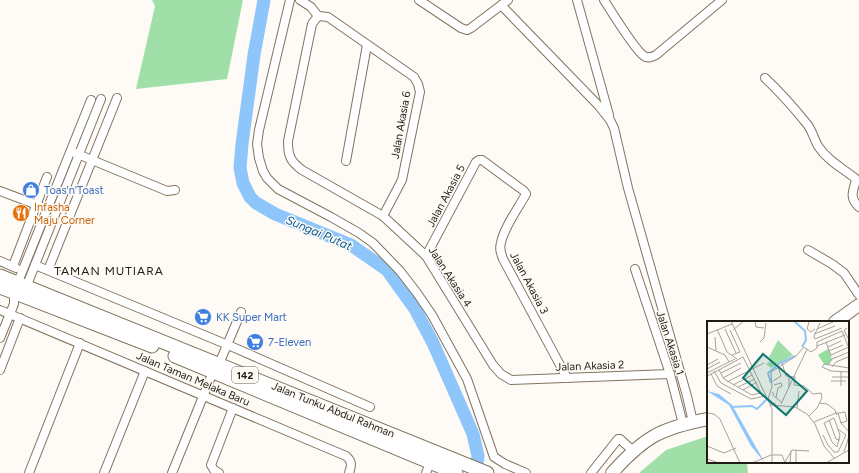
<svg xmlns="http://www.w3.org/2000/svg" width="859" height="473" font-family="Figtree,sans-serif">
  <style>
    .green { fill: #a1dfa8 }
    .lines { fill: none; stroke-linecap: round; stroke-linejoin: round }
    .river { stroke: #8ec5fb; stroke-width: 13 }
    .minor-casing { stroke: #82735f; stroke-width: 10 }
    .secondary-casing { stroke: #82735f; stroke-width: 14 }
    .primary-casing { stroke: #82735f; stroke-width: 15 }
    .minor { stroke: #fff; stroke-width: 8 }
    .secondary { stroke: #fff; stroke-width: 12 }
    .primary { stroke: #fff; stroke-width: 13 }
    .labels { text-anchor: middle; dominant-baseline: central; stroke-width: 3; stroke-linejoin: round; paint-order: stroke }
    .shield { fill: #fefbf6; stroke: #635e57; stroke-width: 1 }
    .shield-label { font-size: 10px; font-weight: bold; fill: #211b13 }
    .street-label { font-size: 11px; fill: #211b13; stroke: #fefbf6 }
    .shop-label { font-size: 11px; fill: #366cbe; stroke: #fefbf6; text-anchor: start }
    .food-label { font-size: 11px; fill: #c56008; stroke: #fefbf6; text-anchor: start }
    .water-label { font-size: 12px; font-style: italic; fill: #075995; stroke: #fefbf6 }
    .neighbourhood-label { font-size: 12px; letter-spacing: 1px; fill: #211b13; stroke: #fefbf6 }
    .inset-river { fill: none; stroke: #8ec5fb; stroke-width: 2 }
    .inset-road { fill: none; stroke: #a6a19b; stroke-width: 1 }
    .view { fill: #0f766e; fill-opacity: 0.15; stroke: #0f766e; stroke-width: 2 }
    .inset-edge { fill: none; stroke: #211b13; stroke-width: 2 }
  </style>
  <rect width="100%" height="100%" fill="#fefbf6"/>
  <g class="green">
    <path d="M 152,0 L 243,0 L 227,79 L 136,89 L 155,6 Z"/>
    <path d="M 708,436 L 708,462 L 747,462 L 748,473 L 639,473 L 666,450 Z"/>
  </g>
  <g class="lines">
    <path class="river" d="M 264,0 L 254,55 L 242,144 L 240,168 L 243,183 L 250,197 L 256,203 L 275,214 L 351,245 L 387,270 L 415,309 L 433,343 L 473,434 L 478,456 L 476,473"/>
    <g class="minor-casing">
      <g id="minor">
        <path d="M 290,0 L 259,130 L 257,144 L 259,158 L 263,171 L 267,178 L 278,189 L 331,217 L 359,233 L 373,243 L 400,271 L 417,293 L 432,315 L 467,379 L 494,457 L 505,464 L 526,473"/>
        <path d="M 300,0 L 311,7 L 318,16"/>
        <path d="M 419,0 L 461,28 L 467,30 L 471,28 L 508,0"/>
        <path d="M 577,0 L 609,115"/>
        <path d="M 604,0 C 611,11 635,50 644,56 C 648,59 652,57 656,55 L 722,0"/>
        <path d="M 501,5 L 598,105 L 610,120 L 614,128 L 628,188 L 687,396 L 693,422"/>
        <path d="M 318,16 L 312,24 L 288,141 C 288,156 290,161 302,170 L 383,216 L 426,256 L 493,365 L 501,374 L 511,380 L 670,374"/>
        <path d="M 318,16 L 328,17 L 414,77 L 418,84 L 420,92 L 402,180 L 383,216"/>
        <path d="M 765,78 C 780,92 794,108 807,124 C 812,130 814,139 818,146 C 827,160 842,168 855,178 L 856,180 C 853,191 849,198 859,207"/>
        <path d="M 75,153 L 167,191 L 175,190"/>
        <path d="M 346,161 L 367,45"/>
        <path d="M 0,191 L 40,206"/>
        <path d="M 808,250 L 832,264 L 844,273 L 859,295"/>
        <path d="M 426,256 L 476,162 L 479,160 L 482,160 L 524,191 L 526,194 C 519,207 503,229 501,243 C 499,249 501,253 503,259 L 567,378"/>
        <path d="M 0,261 L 16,268"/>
        <path d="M 35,265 L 228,345 L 370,407"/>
        <path d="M 13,266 L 47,177"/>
        <path d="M 635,269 L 670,374 L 683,424"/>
        <path d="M 48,270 L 117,98"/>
        <path d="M 25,290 L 101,99"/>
        <path d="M 0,310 L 346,456 C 352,461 352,465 349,473"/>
        <path d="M 0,338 L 14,304 L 14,292 L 91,100"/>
        <path d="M 219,364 L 241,312"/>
        <path d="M 0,370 L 20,318"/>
        <path d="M 29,473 L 80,343"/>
        <path d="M 104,473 L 145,371"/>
        <path d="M 172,473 L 213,372"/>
        <path d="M 219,473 L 214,470 L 211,465 L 233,408"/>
        <path d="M 426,473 L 430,463"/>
        <path d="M 591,473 L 618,439 L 620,439 L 633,451"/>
      </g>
    </g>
    <g class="secondary-casing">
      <g id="secondary">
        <path d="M 835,322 L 859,305"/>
        <path d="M 612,473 C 644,437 661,428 708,419"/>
      </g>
    </g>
    <g class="primary-casing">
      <g id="primary">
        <path d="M 0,276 L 487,473"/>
        <path d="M 0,287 L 152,346"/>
        <path d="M 175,356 L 456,473"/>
      </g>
    </g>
    <use href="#minor" class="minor"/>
    <use href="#secondary" class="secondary"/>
    <use href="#primary" class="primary"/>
  </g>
  <defs>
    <g id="shop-disc" transform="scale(0.9)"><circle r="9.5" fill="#3f7fe0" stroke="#fefbf6"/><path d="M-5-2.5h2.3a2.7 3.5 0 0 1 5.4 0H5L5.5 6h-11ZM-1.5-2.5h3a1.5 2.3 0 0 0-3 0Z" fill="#fff"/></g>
    <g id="restaurant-disc" transform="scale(0.9)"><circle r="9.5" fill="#e8710a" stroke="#fefbf6"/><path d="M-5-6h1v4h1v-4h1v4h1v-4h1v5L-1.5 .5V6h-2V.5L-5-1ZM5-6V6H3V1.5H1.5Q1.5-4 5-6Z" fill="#fff"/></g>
    <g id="supermarket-disc" transform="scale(0.9)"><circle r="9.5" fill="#3f7fe0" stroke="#fefbf6"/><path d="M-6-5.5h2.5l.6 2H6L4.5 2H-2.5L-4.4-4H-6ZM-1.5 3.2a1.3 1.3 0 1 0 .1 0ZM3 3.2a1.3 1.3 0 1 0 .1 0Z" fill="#fff"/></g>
  </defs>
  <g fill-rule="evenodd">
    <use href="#shop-disc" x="31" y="190"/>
    <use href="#restaurant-disc" x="21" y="213"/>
    <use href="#supermarket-disc" x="203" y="317"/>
    <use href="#supermarket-disc" x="255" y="342"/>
  </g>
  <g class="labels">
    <rect class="shield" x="232" y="367" width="26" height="16" rx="3"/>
    <g class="shield-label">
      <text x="245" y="375">142</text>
    </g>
    <g class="street-label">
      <text transform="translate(401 125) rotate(-80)">Jalan Akasia 6</text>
      <text transform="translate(446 196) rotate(-62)">Jalan Akasia 5</text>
      <text transform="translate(450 277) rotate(57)">Jalan Akasia 4</text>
      <text transform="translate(529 283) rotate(62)">Jalan Akasia 3</text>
      <text transform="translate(670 343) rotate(72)">Jalan Akasia 1</text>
      <text transform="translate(590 366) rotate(-2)">Jalan Akasia 2</text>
      <text transform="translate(193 379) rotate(23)">Jalan Taman Melaka Baru</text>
      <text transform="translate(333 410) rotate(22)">Jalan Tunku Abdul Rahman</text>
    </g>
    <g class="shop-label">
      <text x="44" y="190">Toas'n'Toast</text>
      <text x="216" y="317">KK Super Mart</text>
      <text x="268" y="342">7-Eleven</text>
    </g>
    <g class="food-label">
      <text x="34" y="207">Infasha<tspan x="34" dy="13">Maju Corner</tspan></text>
    </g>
    <g class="water-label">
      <text transform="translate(319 233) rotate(23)">Sungai Putat</text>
    </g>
    <g class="neighbourhood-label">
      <text x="109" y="271">TAMAN MUTIARA</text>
    </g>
  </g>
  <g transform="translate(707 321)">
    <rect width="142" height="142" fill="#fefbf6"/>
    <path d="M 71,19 L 86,34 L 64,47 L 59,43 L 64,40 L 62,36 Z" fill="#a1dfa8"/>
    <path d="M 121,28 L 125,38 L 121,44 L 117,43 L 111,34 Z" fill="#93de9c"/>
    <path d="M 0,70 L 12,73 L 25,84 L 58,142 L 44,125 L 22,84 Z" fill="#8ec5fb"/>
    <path class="inset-river" d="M 87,0 L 98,10 L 99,19 L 95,26M 64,62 L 61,52 L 73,42 L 88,35M 24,86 L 45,85 L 50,88 L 60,78"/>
    <path class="inset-road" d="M 24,0 L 65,88 L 65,142M 48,0 L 49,6 L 57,7M 102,1 L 100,8 L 104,11 L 108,8M 113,2 L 107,15 L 108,18 L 135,7M 140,7 L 137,9 L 142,19M 10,8 L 20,31 L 30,38M 18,8 L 29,32M 110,8 L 126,1M 23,9 L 33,31 L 25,34M 26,9 L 37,0M 0,13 L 25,3M 107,13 L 128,5M 8,16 L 9,29M 53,21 L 57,17 L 59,2M 119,21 L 124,35M 110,25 L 138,14M 0,26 L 18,34 L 22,41M 121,26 L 134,20M 122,30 L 136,24M 124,34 L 142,26M 75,42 L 79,55 L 88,56 L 87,64 L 97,65 L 106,73 L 114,72 L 115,77 L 110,87 L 102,95M 0,44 L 11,38M 121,44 L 125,38 L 142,31M 125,46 L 129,41 L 141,36M 142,47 L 117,43 L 115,46 L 124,50 L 142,51M 0,48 L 13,41M 7,50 L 14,62 L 44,78 L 58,75M 0,52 L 28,38M 14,52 L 34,42M 4,53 L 10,65 L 24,73M 0,55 L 10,50 L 36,36 L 54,72 L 45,74 L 29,65 L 17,58 L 12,49M 125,56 L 141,56M 16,57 L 34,47M 66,60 L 74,55 L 71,45M 124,60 L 139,60M 20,61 L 57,42M 26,64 L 45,54M 67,64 L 74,62 L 75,65 L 71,67 L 69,77M 134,65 L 134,51M 31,66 L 48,58M 82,66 L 100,28M 36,69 L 50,61M 66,71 L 66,74 L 74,81M 112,82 L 120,83 L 128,89 L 130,94M 69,83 L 64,83 L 61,78 L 65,66 L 64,51 L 89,35 L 97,26 L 104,31 L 110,27 L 110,21 L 135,10 L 142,27M 74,83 L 82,66 L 82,55M 63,84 L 88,86 L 100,93 L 108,103 L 117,125 L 128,138M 90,87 L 92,70M 0,92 L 7,93 L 13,98 L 33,142M 127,97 L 133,114 L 130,126 L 125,121 L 117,102 ZM 122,99 L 129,118 L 133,119M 107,101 L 129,92 L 132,92 L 138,91 L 140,100 L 134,102 L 131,92M 133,101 L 142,111M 116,114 L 121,124 L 127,131 L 131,131 L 139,114 L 131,108M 0,125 L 17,132 L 29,127M 137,131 L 142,115M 64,134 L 75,134 L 78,142M 0,138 L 12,142M 78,141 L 85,129 L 102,130M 45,142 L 64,134M 83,142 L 84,130M 89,142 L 89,129M 119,142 L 142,129"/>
    <path class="view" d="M 56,33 L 100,70 L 79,94 L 36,57 Z"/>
    <rect width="142" height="142" class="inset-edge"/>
  </g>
</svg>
